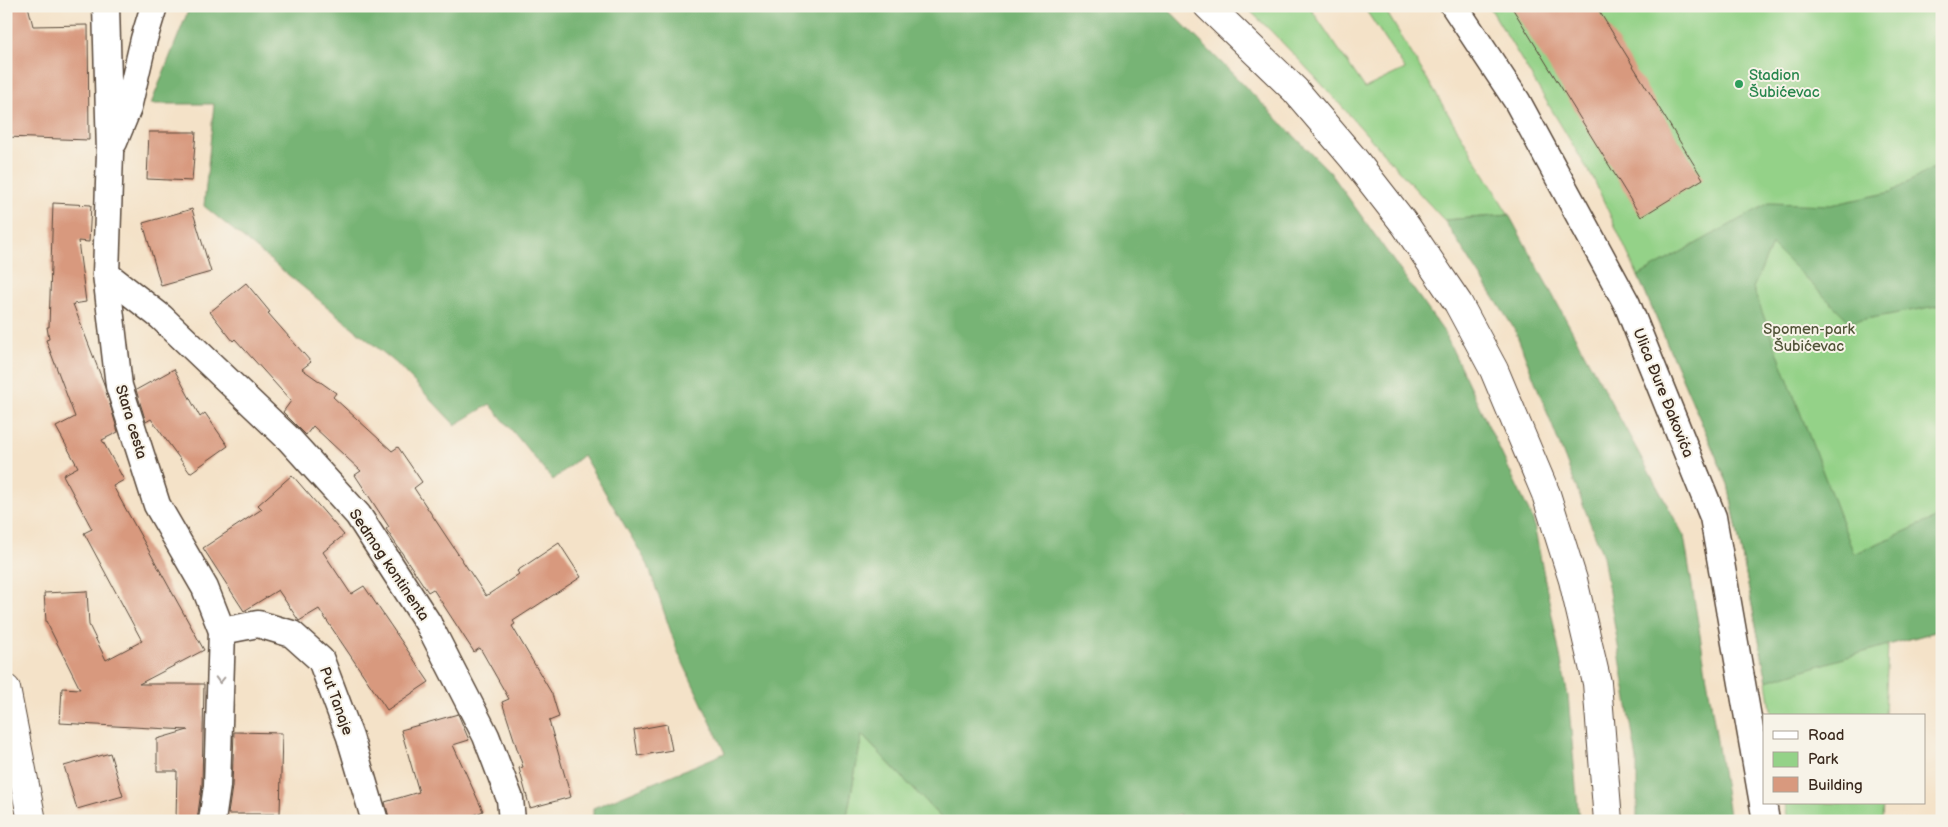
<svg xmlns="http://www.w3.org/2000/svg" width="1948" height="827" font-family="'Balsamiq Sans',sans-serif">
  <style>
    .green { fill: #94d288; stroke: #687e53 }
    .forest { fill: #77b474; stroke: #596f49 }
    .building { fill: #d8997e }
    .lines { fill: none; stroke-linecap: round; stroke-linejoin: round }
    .minor-casing { stroke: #574638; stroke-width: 29 }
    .secondary-casing { stroke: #574638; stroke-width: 30 }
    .primary-casing { stroke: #574638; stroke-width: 30 }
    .minor { stroke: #fff; stroke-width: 26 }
    .secondary { stroke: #fff; stroke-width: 28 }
    .primary { stroke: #fff; stroke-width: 28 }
    .oneway { stroke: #a79f9a }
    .leisure-dot { fill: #2e9e5b; stroke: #f7f3e8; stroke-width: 2 }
    .labels { text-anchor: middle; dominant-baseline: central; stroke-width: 4; stroke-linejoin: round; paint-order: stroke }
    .leisure-label { font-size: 15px; fill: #27864d; stroke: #f7f3e8; text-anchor: start }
    .park-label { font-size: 15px; fill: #515438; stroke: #f7f3e8 }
    .street-label { font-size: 15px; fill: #3b2a1e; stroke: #f7f3e8 }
  </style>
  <rect width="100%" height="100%" fill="#f7f3e8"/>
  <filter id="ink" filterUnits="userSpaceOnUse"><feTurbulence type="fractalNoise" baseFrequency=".02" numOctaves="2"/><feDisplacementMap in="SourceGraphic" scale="10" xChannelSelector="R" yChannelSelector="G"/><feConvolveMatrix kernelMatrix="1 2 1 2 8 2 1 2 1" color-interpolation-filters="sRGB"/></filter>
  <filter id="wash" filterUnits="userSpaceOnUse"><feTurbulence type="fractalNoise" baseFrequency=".0096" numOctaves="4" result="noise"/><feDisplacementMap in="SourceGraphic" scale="20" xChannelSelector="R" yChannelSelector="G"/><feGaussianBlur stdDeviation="1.12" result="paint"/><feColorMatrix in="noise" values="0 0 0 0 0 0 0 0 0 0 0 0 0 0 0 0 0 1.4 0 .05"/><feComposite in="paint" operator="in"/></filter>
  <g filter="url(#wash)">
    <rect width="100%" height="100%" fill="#f4e2c8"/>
    <g class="green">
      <path d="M 1245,6 L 1309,6 L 1365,88 L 1405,69 L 1363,6 L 1383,6 L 1509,215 L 1444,220 C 1377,149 1317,73 1245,6 Z"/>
      <path d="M 1489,6 L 1942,6 L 1942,630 L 1888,645 L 1885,716 L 1772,716 L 1767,681 L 1728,484 L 1638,276 L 1594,180 Z"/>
      <path d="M 862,735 L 944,821 L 846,821 Z"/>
      <path d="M 1785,803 L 1883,803 L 1882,821 L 1788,821 Z"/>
    </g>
    <g class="forest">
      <path d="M 190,6 L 1165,6 L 1330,172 L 1444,332 L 1533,520 L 1568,696 L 1579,821 L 1180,821 L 1180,814 L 1160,821 L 944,821 L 862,735 L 846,821 L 593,821 L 593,808 L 725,753 L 677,650 L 648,565 L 583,455 L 553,480 L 490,404 L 455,425 L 396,363 L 204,206 L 214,104 L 151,104 Z"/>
      <path d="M 1942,163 L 1942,305 L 1850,322 L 1772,245 L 1753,288 L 1854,554 L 1942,515 L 1942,630 L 1888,645 L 1767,681 L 1728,484 L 1638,276 L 1769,203 L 1831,205 L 1891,192 Z"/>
      <path d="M 1509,215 L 1684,536 L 1730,821 L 1637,821 L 1637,760 L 1603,556 L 1515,330 L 1444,220 Z"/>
    </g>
    <g id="blocks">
      <g class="building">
        <path d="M 6,6 L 28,6 L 33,26 L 88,25 L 89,140 L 6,137 Z"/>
        <path d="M 1511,6 L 1596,6 L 1703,179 L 1641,217 Z"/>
        <path d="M 149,132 L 196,132 L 192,181 L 147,179 Z"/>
        <path d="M 53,203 L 91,205 L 89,242 L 78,241 L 86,302 L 73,304 L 104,384 L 118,432 L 102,440 L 124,480 L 113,486 L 204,650 L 139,684 L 204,684 L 202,785 L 197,820 L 176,820 L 177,771 L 157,771 L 157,739 L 188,730 L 60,723 L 62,688 L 80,689 L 46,621 L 44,593 L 87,591 L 89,625 L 106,660 L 142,641 L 84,533 L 92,529 L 63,475 L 78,467 L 56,427 L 75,417 L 46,340 L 49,339 L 47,327 L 49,327 Z"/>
        <path d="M 192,209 L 211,272 L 161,286 L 143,223 Z"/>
        <path d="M 246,283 L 270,312 L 268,313 L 311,362 L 302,369 L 336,393 L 333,397 L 392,451 L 398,447 L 422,482 L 414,488 L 486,596 L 519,574 L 517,571 L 559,543 L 581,577 L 513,621 L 515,624 L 512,626 L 552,694 L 559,717 L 549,721 L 571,797 L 530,808 L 519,768 L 523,767 L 502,702 L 509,699 L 480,648 L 474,652 L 433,589 L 428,592 L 386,529 L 389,527 L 355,475 L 361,471 L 313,426 L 306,435 L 283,412 L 291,401 L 235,339 L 233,341 L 210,312 Z"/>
        <path d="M 174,369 L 200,417 L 205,413 L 228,446 L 190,473 L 151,419 L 146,422 L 136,390 Z"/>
        <path d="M 292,475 L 344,535 L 323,552 L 351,594 L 364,586 L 429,682 L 387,710 L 319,609 L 299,621 L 278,590 L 244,611 L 203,548 L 262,509 L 258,505 Z"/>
        <path d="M 458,714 L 469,740 L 453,745 L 483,811 L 462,821 L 390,821 L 385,802 L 419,792 L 401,730 Z"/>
        <path d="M 667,724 L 672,750 L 638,756 L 634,730 Z"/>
        <path d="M 234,732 L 282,733 L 280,814 L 228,814 L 232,787 Z"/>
        <path d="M 110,753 L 123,796 L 77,809 L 64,766 Z"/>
      </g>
    </g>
  </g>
  <g filter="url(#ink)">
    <use href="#blocks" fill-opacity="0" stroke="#574638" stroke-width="1"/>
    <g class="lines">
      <g class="minor-casing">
        <g id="minor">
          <path d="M 106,6 L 110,153 L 106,274 L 119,386 L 157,505 L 205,588 L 222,631 L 217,786 L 212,821"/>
          <path d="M 1454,6 L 1517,101 L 1627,304 L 1713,517 L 1766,821"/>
          <path d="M 114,142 L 128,108 L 144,39 L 154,6"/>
          <path d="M 106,274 L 161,317 L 289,439 L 358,515 L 428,623 L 486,736 L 510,799 L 512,821"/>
          <path d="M 222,631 L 258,624 L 292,634 L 321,660 L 350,737 L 375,821"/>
        </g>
      </g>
      <g class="secondary-casing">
        <path id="secondary" d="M 6,689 L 32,821"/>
      </g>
      <g class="primary-casing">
        <path id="primary" d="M 1208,6 L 1295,90 L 1353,158 L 1406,226 L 1458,303 L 1494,370 L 1546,494 L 1573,580 L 1597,683 L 1608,821"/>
      </g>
      <use href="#minor" class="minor"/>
      <use href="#secondary" class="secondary"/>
      <use href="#primary" class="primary"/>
    </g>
    <defs><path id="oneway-chevron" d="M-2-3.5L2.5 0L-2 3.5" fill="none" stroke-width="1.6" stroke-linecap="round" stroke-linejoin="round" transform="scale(1.25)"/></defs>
    <use class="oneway" href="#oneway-chevron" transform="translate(220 680) rotate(92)"/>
  </g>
  <circle class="leisure-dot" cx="1739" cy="84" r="5"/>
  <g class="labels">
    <g class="leisure-label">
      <text x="1749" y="75">Stadion<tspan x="1749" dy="17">Šubićevac</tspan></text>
    </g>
    <g class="park-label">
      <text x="1809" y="329">Spomen-park<tspan x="1809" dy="17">Šubićevac</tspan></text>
    </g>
    <g class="street-label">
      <text transform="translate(1663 393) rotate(68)">Ulica Đure Đakovića</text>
      <text transform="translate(131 422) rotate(73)">Stara cesta</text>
      <text transform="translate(389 565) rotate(56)">Sedmog kontinenta</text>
      <text transform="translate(336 701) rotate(70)">Put Tanaje</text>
    </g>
  </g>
  <rect width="1948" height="827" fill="none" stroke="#f7f3e8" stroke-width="25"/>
  <rect x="1763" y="714" width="162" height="90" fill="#f7f3e8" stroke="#aca397"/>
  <rect x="1773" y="731" width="25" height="8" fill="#ffffff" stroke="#aca397"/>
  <text x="1808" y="740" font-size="15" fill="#3b2a1e">Road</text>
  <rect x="1773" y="752" width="25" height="15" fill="#94d288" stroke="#aca397"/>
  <text x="1808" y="764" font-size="15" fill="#3b2a1e">Park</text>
  <rect x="1773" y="777" width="25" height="15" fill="#d8997e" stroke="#aca397"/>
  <text x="1808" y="790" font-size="15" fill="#3b2a1e">Building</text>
</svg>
